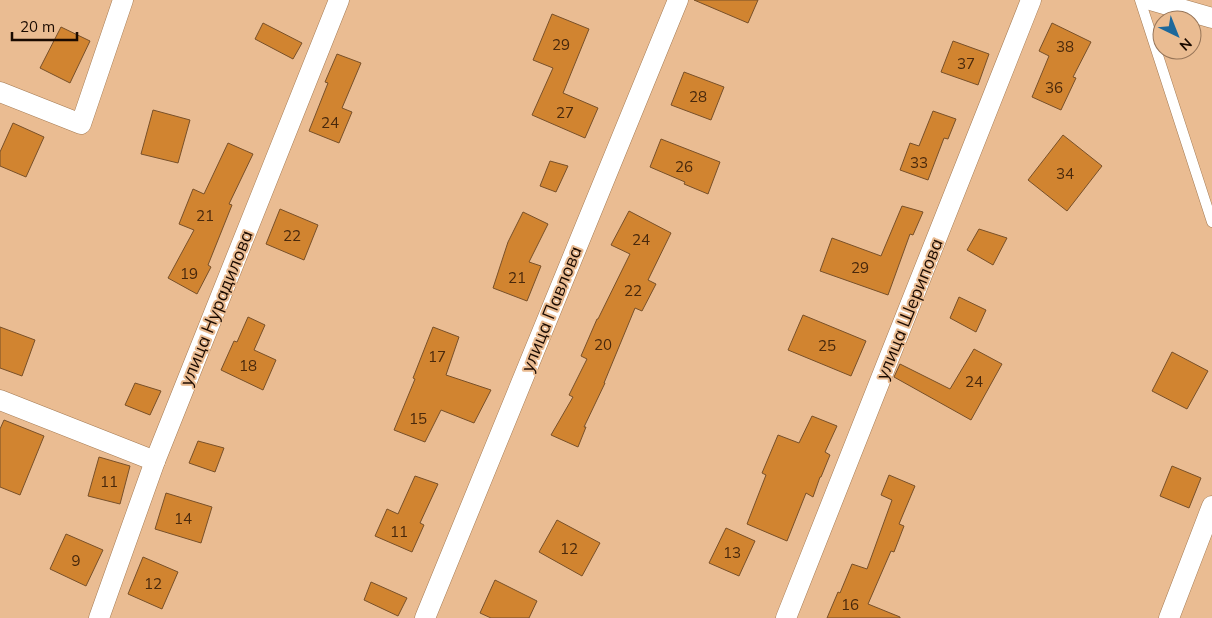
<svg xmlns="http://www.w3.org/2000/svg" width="1212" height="618" font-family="Mulish,sans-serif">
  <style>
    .building { fill: #d18430; stroke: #785029 }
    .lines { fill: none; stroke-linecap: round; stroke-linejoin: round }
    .lane-casing { stroke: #a47a52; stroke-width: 11 }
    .street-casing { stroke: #a47a52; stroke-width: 21 }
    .lane { stroke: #fff; stroke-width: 10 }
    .street { stroke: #fff; stroke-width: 20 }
    .labels { text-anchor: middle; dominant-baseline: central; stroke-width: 4; stroke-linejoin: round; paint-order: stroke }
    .number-label { font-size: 15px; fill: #48280c }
    .street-label { font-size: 18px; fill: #1a0a00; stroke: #eabc92 }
  </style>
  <rect width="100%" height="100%" fill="#eabc92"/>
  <g class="building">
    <path d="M 694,0 L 758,0 L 748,23 Z"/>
    <path d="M 552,14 L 589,29 L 563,93 L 598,108 L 585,138 L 532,115 L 553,68 L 533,60 Z"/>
    <path d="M 263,23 L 302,43 L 293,59 L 255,39 Z"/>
    <path d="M 1052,23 L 1091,42 L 1073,77 L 1076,78 L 1061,110 L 1032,97 L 1049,56 L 1039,51 Z"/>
    <path d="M 61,27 L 90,41 L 70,83 L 40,68 Z"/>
    <path d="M 953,41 L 989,54 L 978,85 L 941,72 Z"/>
    <path d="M 337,54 L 361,63 L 342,108 L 352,112 L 339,143 L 309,131 L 328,83 L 325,82 Z"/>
    <path d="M 684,72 L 724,87 L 711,120 L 671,105 Z"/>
    <path d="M 153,110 L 190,120 L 178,163 L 141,154 Z"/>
    <path d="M 933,111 L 956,119 L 948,139 L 944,138 L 928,180 L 900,170 L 910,143 L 919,146 Z"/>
    <path d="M 13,123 L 44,137 L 26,177 L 0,166 L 0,152 Z"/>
    <path d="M 1063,135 L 1102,166 L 1067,211 L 1028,180 Z"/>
    <path d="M 661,139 L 720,162 L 708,194 L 684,184 L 685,182 L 650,167 Z"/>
    <path d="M 228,143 L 253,154 L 229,204 L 232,205 L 208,265 L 211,267 L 197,294 L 168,278 L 194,230 L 179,224 L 193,189 L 204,194 Z"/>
    <path d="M 550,161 L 568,166 L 556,192 L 540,186 Z"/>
    <path d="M 902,206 L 923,212 L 913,235 L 910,234 L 888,295 L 820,271 L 832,238 L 881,256 Z"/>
    <path d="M 280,209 L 318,225 L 304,260 L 266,244 Z"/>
    <path d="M 629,211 L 671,233 L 648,280 L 656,284 L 642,311 L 635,308 L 604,383 L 605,383 L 584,427 L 586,427 L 578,447 L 551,435 L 573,397 L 569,395 L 587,359 L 581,356 L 597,319 L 598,319 L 630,254 L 611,245 Z"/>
    <path d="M 523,212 L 548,224 L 529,262 L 541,266 L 527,301 L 493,288 L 508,242 Z"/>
    <path d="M 979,229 L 1007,238 L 993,265 L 967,250 Z"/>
    <path d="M 959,297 L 986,310 L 976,332 L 950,318 Z"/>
    <path d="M 803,315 L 866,341 L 851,376 L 788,350 Z"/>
    <path d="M 248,317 L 265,325 L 254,350 L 276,360 L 263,390 L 221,370 L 234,341 L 237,342 Z"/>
    <path d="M 0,327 L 35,340 L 22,376 L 0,368 Z"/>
    <path d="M 433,327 L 459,337 L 446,375 L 491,390 L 474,423 L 441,410 L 425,442 L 394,430 L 415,379 L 413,378 Z"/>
    <path d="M 974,349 L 1002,364 L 971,420 L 894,377 L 900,364 L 950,389 Z"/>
    <path d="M 1172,352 L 1208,371 L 1187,409 L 1152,391 Z"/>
    <path d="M 135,383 L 161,391 L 150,415 L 125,405 Z"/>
    <path d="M 812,416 L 837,426 L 825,452 L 830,455 L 821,477 L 820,477 L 813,497 L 806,493 L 787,541 L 747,524 L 766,475 L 762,473 L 778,435 L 799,443 Z"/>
    <path d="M 4,420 L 44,436 L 20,495 L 0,487 L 0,429 Z"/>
    <path d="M 198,441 L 224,448 L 215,472 L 189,463 Z"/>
    <path d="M 99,457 L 130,466 L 120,504 L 88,496 Z"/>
    <path d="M 1172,466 L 1201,478 L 1189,508 L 1160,496 Z"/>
    <path d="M 889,475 L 915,486 L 899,524 L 904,526 L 894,552 L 891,551 L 868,604 L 900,617 L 900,618 L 827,618 L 838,592 L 840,593 L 852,564 L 867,569 L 892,500 L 881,495 Z"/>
    <path d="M 415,476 L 438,484 L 420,523 L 424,525 L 412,552 L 375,536 L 387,509 L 398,514 Z"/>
    <path d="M 166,493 L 212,507 L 201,543 L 155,529 Z"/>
    <path d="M 557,520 L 600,543 L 582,576 L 539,552 Z"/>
    <path d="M 726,528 L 755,541 L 739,576 L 709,563 Z"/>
    <path d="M 66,534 L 103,550 L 86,586 L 50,569 Z"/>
    <path d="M 143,557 L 178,572 L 162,609 L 128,594 Z"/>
    <path d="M 495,580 L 537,601 L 529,618 L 491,618 L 480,613 Z"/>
    <path d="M 371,582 L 407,598 L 398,616 L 364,600 Z"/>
  </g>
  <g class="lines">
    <g class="lane-casing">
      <path id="lane" d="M 1140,0 L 1212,222"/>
    </g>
    <g class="street-casing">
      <g id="street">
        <path d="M 1150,0 L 1212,18"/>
        <path d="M 0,92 L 81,124 L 123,0"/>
        <path d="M 0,400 L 155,461"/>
        <path d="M 99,618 L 155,461 L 339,0"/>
        <path d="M 425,618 L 678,0"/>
        <path d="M 786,618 L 1031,0"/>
        <path d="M 1169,618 L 1212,506"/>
      </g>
    </g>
    <use href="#lane" class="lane"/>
    <use href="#street" class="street"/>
  </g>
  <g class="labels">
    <g class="number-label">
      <text x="561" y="44">29</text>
      <text x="1065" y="46">38</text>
      <text x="966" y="63">37</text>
      <text x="1054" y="87">36</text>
      <text x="698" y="96">28</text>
      <text x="565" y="112">27</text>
      <text x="330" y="122">24</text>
      <text x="919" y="162">33</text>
      <text x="684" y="166">26</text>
      <text x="1065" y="173">34</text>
      <text x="205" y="215">21</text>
      <text x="292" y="235">22</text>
      <text x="641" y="239">24</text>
      <text x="860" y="267">29</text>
      <text x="189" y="273">19</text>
      <text x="517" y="277">21</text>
      <text x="633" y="290">22</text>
      <text x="603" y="344">20</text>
      <text x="827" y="345">25</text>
      <text x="437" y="356">17</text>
      <text x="248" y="365">18</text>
      <text x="974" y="381">24</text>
      <text x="418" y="418">15</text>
      <text x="109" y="481">11</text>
      <text x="183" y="518">14</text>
      <text x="399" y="531">11</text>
      <text x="569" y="548">12</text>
      <text x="732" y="552">13</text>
      <text x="76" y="560">9</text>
      <text x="153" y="583">12</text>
      <text x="850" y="604">16</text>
    </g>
    <g class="street-label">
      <text transform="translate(216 308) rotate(-68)">улица Нурадилова</text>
      <text transform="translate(551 309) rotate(-68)">улица Павлова</text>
      <text transform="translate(909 309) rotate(-68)">улица Шерипова</text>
    </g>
  </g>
  <g transform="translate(1177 35) rotate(137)"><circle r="24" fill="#eabc92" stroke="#977558"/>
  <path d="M0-4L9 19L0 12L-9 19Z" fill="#1d689b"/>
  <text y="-8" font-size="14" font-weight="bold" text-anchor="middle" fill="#1a0a00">N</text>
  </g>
  <path d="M12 32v8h65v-8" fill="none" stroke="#1a0a00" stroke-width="2.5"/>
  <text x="20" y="32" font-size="15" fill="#1a0a00" stroke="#eabc92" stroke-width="4" paint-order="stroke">20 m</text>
</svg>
